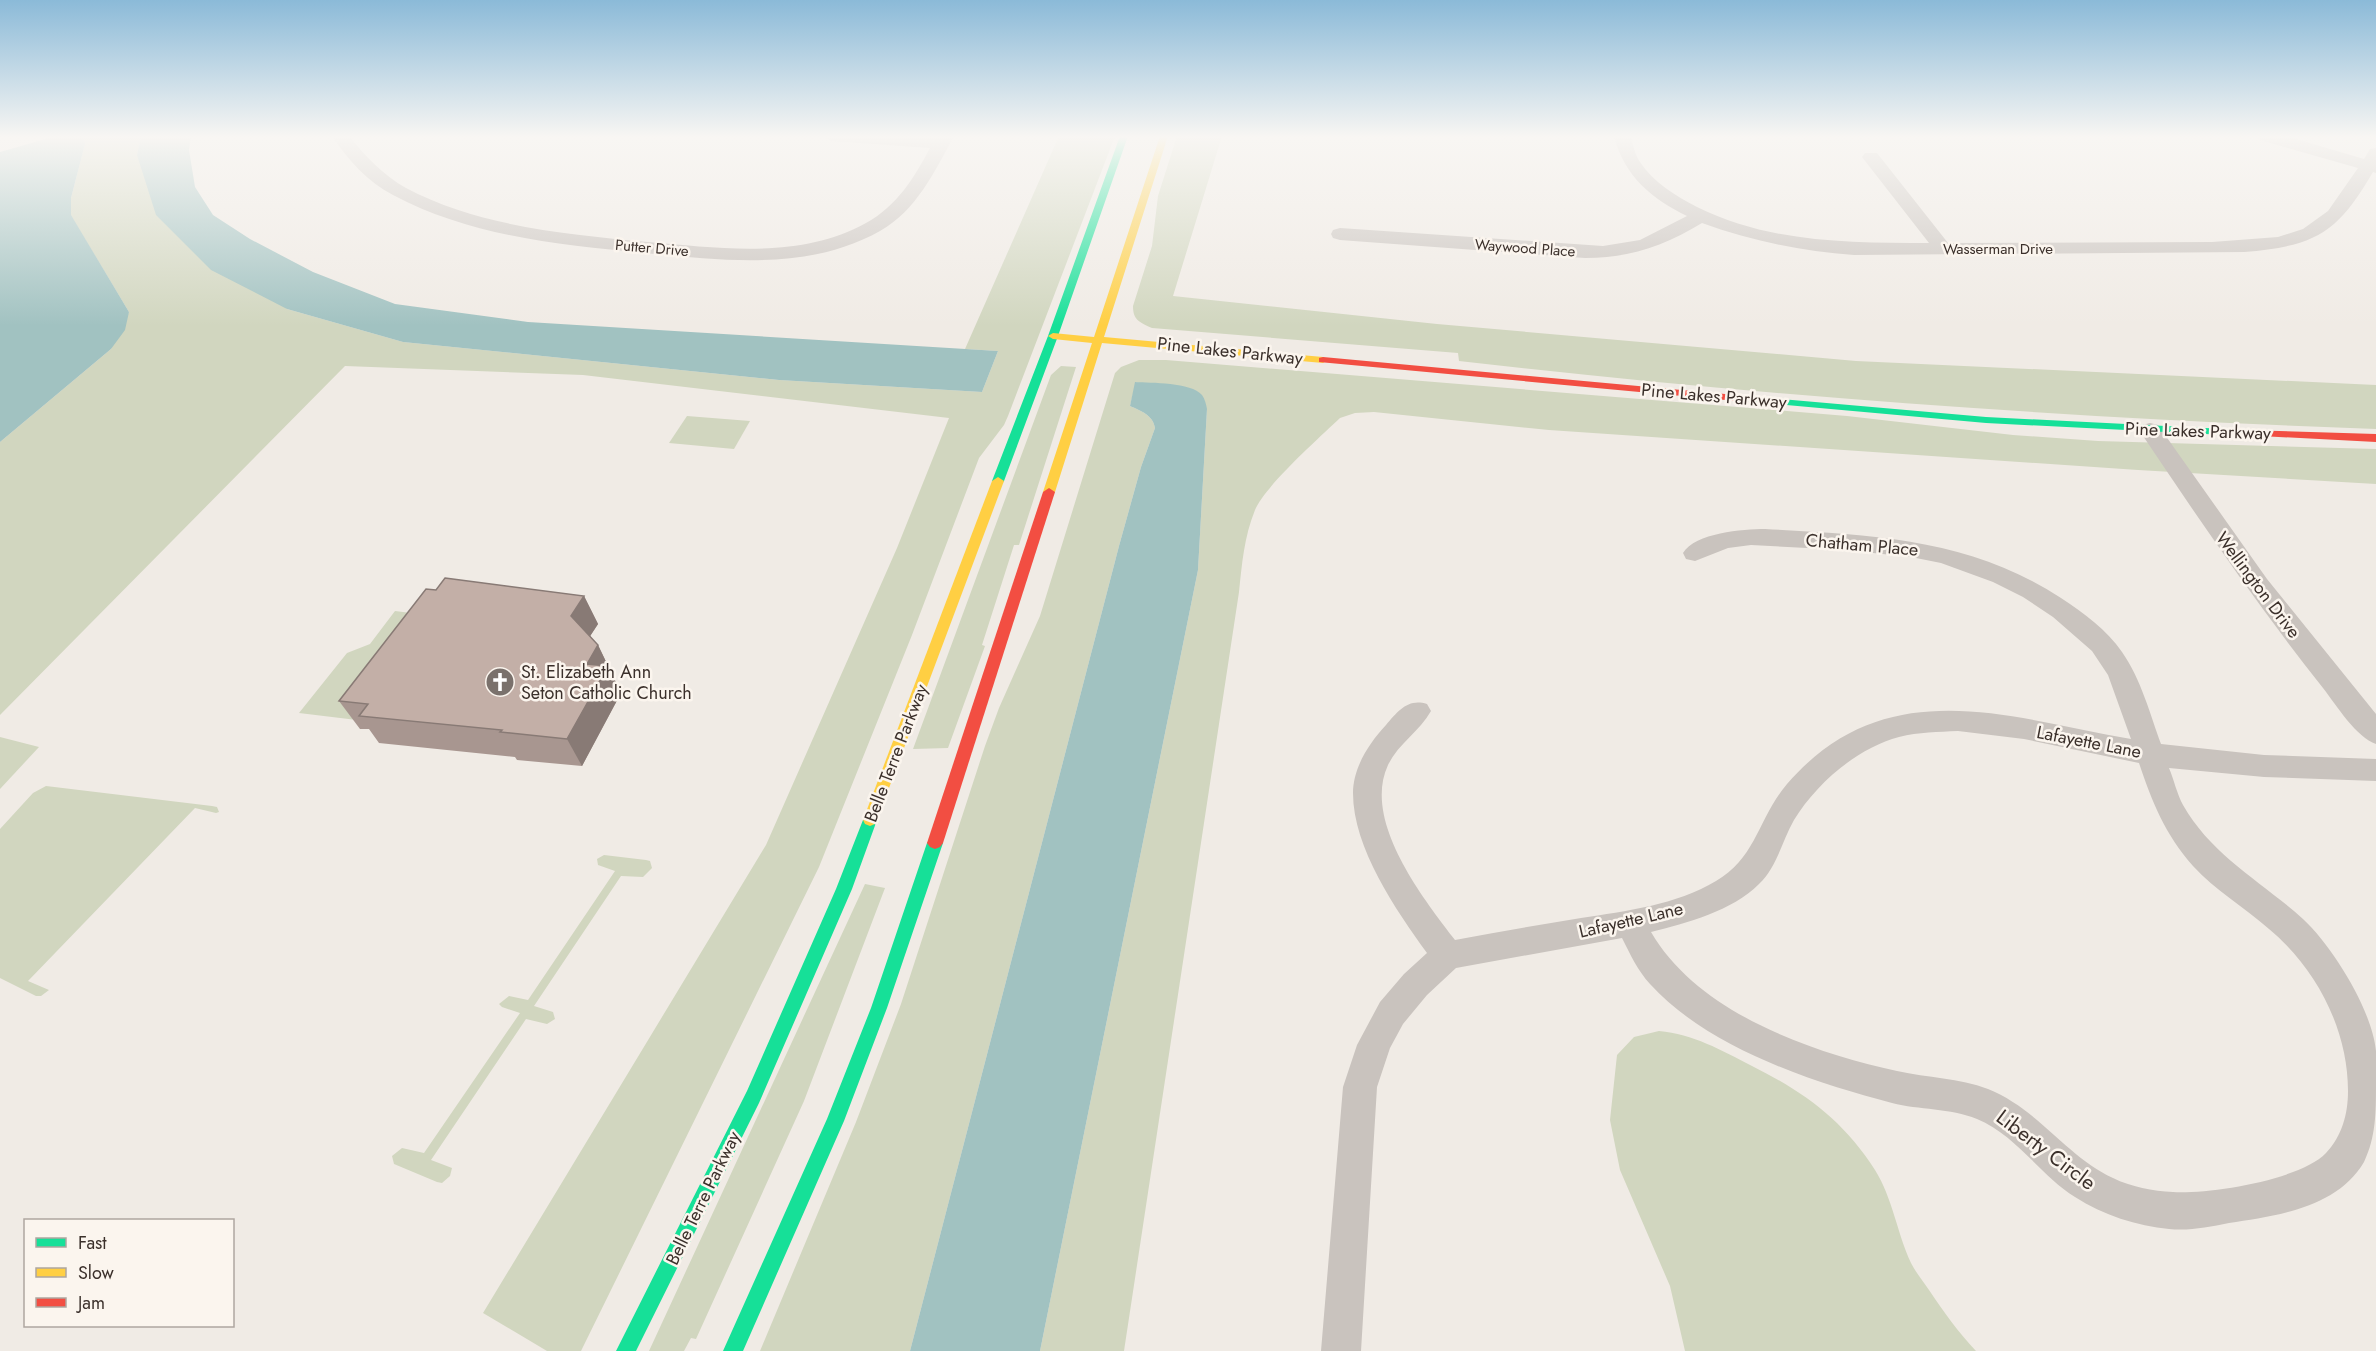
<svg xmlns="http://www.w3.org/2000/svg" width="2376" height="1351" font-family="Jost,sans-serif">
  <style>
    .green { fill: #d1d6bf }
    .water { fill: #a1c2c1 }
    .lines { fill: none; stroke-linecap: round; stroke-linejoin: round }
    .street { fill: #c9c3be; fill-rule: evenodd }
    .fast { fill: #16e098; fill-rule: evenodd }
    .slow { fill: #ffcf43; fill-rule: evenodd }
    .jam { fill: #f24e42; fill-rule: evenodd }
    .wall { fill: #a89690 }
    .shaded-wall { fill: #887a75 }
    .building { fill: #c3afa7; stroke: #887a75; stroke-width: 1.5 }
    .labels { text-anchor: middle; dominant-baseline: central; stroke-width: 5; stroke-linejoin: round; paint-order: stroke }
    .far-street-label { font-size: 15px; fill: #3b302b; stroke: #fbf5ee }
    .street-label { font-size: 18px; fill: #3b302b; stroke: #fbf5ee }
    .poi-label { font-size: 18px; fill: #3b302b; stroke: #fbf5ee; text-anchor: start }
    .near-street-label { font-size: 21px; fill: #3b302b; stroke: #fbf5ee }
  </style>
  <rect width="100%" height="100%" fill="#f0ebe5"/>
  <g class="green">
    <path d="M 68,136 L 141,136 L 137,155 L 287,309 L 403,342 L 779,380 L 982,392 L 998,351 L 965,349 L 1059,136 L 1115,136 L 1008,416 L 1004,425 L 979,458 L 912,635 L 819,867 L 581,1351 L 547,1351 L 483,1313 L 766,845 L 897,548 L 949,418 L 583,375 L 345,366 L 0,715 L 0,442 L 111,349 L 129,312 L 71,216 L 71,198 L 85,144 L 83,140 Z"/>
    <path d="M 1177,136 L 1222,136 L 1173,296 L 1437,324 L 1856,361 L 2376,385 L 2376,429 C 2070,418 1763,396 1459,361 L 1458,353 L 1152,328 C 1139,322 1133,320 1133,306 L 1152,246 L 1158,196 Z"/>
    <path d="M 1139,360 L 1166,360 L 1847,416 L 2013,435 L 2098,441 L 2376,449 L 2376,484 L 2138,470 L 1549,430 L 1374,412 L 1355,413 L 1340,418 C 1319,438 1265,486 1255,510 C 1244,537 1242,564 1239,592 L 1124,1351 L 1040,1351 L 1198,570 L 1207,409 L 1136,382 L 1130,406 C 1141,411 1153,415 1155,428 L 1141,467 L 1119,546 L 910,1351 L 760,1351 L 856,1122 L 901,1004 L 985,746 L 999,708 L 1040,616 L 1115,373 L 1121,367 Z"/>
    <path d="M 1061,366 L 1076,367 L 1019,545 L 1014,545 L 982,645 L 985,646 L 948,748 L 913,749 L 1051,375 Z"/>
    <path d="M 687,416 L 750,421 L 734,449 L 669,443 Z"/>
    <path d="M 395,611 L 443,617 L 365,721 L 299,713 L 347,653 L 370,644 Z"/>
    <path d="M 0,737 L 39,747 L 0,789 Z"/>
    <path d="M 46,786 L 212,806 L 217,807 L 219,812 L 216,813 L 195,808 L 28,981 L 49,990 L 41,996 L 36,996 L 0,978 L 0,829 L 33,793 Z"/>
    <path d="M 604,855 L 646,860 L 650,861 L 652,868 L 643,877 L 621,876 L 534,1006 L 553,1012 L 555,1019 L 547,1024 L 526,1019 L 431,1160 L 452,1168 L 450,1176 L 442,1183 L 437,1182 L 394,1164 L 392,1156 L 402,1148 L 424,1153 L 520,1013 L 502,1007 L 499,1004 L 509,996 L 528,1000 L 615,871 L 598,865 L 597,859 Z"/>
    <path d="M 865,884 L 885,888 L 804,1101 L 696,1339 L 691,1338 L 684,1351 L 649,1351 Z"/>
    <path d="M 1659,1031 C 1693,1034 1721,1050 1752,1066 C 1804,1092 1843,1120 1875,1170 C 1893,1199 1897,1233 1911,1263 C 1916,1273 1923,1281 1929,1290 C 1944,1312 1958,1332 1976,1351 L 1685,1351 L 1670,1286 L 1620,1170 L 1610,1120 L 1617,1055 L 1634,1037 Z"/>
  </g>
  <g class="water">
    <path d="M 56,136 L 74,137 L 84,140 L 85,144 L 71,198 L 71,215 L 129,312 L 125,330 L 111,349 L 0,442 L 0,152 Z"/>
    <path d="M 141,136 L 191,136 L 189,150 L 195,187 L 213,215 L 250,239 L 313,272 L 395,304 L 528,322 L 998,351 L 982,392 L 779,380 L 403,342 L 287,309 L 211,270 L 156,215 L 137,155 Z"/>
    <path d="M 1135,382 C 1151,383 1191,382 1202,395 C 1205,399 1206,404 1207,409 L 1198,570 L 1040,1351 L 910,1351 L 1119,546 L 1141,467 L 1155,428 C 1153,415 1141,411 1130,406 Z"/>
  </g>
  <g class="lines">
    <g class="street">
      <path d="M 332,136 L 349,136 C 366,157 383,175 406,188 C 480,227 566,234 648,242 C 721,248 799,260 866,223 C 897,206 914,178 930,148 L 831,141 L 823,136 L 936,138 L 937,136 L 954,136 C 935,171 916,211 880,231 C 807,272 723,260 644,253 C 559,245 470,236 393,195 C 368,182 348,160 332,136 Z"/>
      <path d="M 1614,136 L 1631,136 C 1633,145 1635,155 1640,162 C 1653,182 1676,196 1697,207 C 1770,243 1849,243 1929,243 L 1862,157 L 1865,153 L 1877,153 L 1948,243 L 2212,242 L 2278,237 L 2303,229 L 2328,211 L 2358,168 L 2260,140 L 2258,136 L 2286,136 L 2364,159 L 2370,149 L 2376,148 L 2376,173 L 2373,172 C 2337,234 2315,246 2244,252 L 1854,255 C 1801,251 1752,241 1702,223 C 1664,246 1630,258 1585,258 L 1340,240 L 1333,238 L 1331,234 L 1333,230 L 1340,228 L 1603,246 L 1640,240 L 1687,216 C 1652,199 1624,176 1614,136 Z"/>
      <path d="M 2150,423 L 2158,425 L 2267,579 L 2376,714 L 2376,744 C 2357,738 2336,705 2323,688 C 2257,605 2198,518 2139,430 L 2142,425 Z"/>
      <path d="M 1765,529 C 1872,535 1969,538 2061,598 C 2084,613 2107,630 2122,652 C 2141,679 2150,714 2161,744 L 2264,755 L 2376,759 L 2376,781 L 2264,777 L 2169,768 C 2174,780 2177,794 2183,805 C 2212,856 2261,881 2303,919 C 2333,947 2372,1010 2376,1051 C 2376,1062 2376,1074 2376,1084 C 2376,1112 2376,1137 2364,1162 C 2337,1208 2276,1216 2229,1223 C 2209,1227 2189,1231 2169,1229 C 2137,1226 2103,1215 2075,1197 C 2040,1175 2016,1135 1977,1119 C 1950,1108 1919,1110 1892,1103 C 1811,1082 1707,1047 1650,984 C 1638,971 1630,954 1622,938 L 1456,968 L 1427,995 L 1403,1024 L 1390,1048 L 1377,1087 L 1361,1351 L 1321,1351 L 1343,1087 L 1357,1045 L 1380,1002 L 1404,974 L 1427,953 C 1396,910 1353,848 1353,793 C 1353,768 1369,743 1386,725 C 1398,711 1408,698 1427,704 L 1431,711 C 1420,731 1398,744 1388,765 C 1362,821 1423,898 1455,940 C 1497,932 1539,925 1581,918 C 1626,911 1676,905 1716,881 C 1757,857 1758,818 1787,784 C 1885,671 2007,717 2131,739 L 2108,675 L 2092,651 L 2053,617 L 2023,597 L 1993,582 L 1941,563 L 1911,557 L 1845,550 L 1751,545 L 1728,548 L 1695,561 L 1686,559 L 1683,553 C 1695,533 1743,529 1765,529 ZM 1958,731 L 2024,739 L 2139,763 C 2152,802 2165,834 2193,866 C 2215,890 2244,907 2269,929 C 2316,968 2348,1029 2348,1091 C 2348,1114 2342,1136 2326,1153 C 2300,1180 2210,1194 2173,1192 C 2153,1191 2131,1187 2113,1178 C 2066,1156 2038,1109 1988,1089 C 1959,1078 1928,1078 1897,1071 C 1811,1052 1698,1013 1651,932 C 1687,923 1732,911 1759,884 C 1777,867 1782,841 1794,820 C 1816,784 1857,748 1899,737 C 1919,732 1938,732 1958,731 Z"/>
    </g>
    <g class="fast">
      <path d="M 1120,136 L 1128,136 L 1058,336 L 1004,481 L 1002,484 L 994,484 L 992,481 L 1048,336 Z"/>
      <path d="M 1736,395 L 1986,417 L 2245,430 L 2251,433 L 2245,436 L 1986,423 L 1732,400 L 1731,398 Z"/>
      <path d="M 870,814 L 875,816 L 877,820 L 852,889 L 759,1103 L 636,1351 L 616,1351 L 747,1091 L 836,889 L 863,820 L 865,816 Z"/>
      <path d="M 935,837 L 940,839 L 943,843 L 887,1008 L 844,1121 L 743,1351 L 723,1351 L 827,1119 L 871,1008 L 927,843 L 930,839 Z"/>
    </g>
    <g class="slow">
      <path d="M 1160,136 L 1168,136 L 1104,337 L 1323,357 L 1328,360 L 1323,363 L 1102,343 L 1055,492 L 1053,495 L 1045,495 L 1043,492 L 1092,343 L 1053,339 L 1048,336 L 1053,333 L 1094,337 Z"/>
      <path d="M 998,477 L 1004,481 L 877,820 L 875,824 L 870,826 L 865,824 L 863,820 L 992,481 Z"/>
    </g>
    <g class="jam">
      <path d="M 1323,357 L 1736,395 L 1741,398 L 1736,401 L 1319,362 L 1319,358 Z"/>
      <path d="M 2245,430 L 2376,434 L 2376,442 L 2241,435 L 2241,431 Z"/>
      <path d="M 1049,488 L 1055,492 L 943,843 L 940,847 L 935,849 L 930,847 L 927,843 L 1043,492 Z"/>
    </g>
  </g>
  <path class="wall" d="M 584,596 L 598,624 L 590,636 L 598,645 L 621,693 L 582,766 L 517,760 L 515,757 L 379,743 L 369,729 L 360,729 L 339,701 Z"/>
  <g class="shaded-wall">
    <path d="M 584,596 L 598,624 L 585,644 L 571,616 Z"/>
    <path d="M 598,645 L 621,693 L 582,766 L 567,739 L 587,664 Z"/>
  </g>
  <path class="building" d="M 445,578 L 584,596 L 571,616 L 598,645 L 587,664 L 608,666 L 567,739 L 500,732 L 502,730 L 359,716 L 368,704 L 339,701 L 426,589 L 436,590 Z"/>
  <linearGradient id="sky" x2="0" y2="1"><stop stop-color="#8bbad8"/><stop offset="0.42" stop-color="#f8f6f3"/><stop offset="1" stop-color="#f8f6f3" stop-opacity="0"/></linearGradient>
  <rect width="2376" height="326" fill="url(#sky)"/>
  <defs>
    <g id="church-disc" transform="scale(1.5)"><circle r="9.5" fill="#7a716c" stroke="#fbf5ee"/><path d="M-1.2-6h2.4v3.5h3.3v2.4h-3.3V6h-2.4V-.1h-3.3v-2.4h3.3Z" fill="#fff"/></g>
  </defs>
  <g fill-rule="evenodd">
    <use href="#church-disc" x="500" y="682"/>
  </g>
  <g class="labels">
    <g class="far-street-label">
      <text transform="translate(652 248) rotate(5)">Putter Drive</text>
      <text transform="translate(1525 248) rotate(4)">Waywood Place</text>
      <text x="1998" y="249">Wasserman Drive</text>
    </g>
    <g class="street-label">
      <text transform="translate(1230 351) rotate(6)">Pine Lakes Parkway</text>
      <text transform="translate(1714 396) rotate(5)">Pine Lakes Parkway</text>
      <text transform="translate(2198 431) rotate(2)">Pine Lakes Parkway</text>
      <text transform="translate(1862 545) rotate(5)">Chatham Place</text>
      <text transform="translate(2258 585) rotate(53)">Wellington Drive</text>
      <text transform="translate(2089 742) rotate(11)">Lafayette Lane</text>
      <text transform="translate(896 753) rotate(-69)">Belle Terre Parkway</text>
      <text transform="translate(1631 920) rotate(-13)">Lafayette Lane</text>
      <text transform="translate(703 1198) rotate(-64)">Belle Terre Parkway</text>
    </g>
    <g class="poi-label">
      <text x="521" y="672">St. Elizabeth Ann<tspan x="521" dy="21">Seton Catholic Church</tspan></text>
    </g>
    <g class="near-street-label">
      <text transform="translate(2046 1150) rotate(37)">Liberty Circle</text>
    </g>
  </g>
  <rect x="24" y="1219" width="210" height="108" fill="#fbf5ee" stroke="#aea6a0" stroke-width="1.5"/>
  <rect x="36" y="1238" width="30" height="9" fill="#16e098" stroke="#aea6a0" stroke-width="1.5"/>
  <text x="78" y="1249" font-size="18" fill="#3b302b">Fast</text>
  <rect x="36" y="1268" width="30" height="9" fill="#ffcf43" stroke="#aea6a0" stroke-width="1.5"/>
  <text x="78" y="1279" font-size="18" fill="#3b302b">Slow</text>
  <rect x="36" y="1298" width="30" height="9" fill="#f24e42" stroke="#aea6a0" stroke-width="1.5"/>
  <text x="78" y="1309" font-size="18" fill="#3b302b">Jam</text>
</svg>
